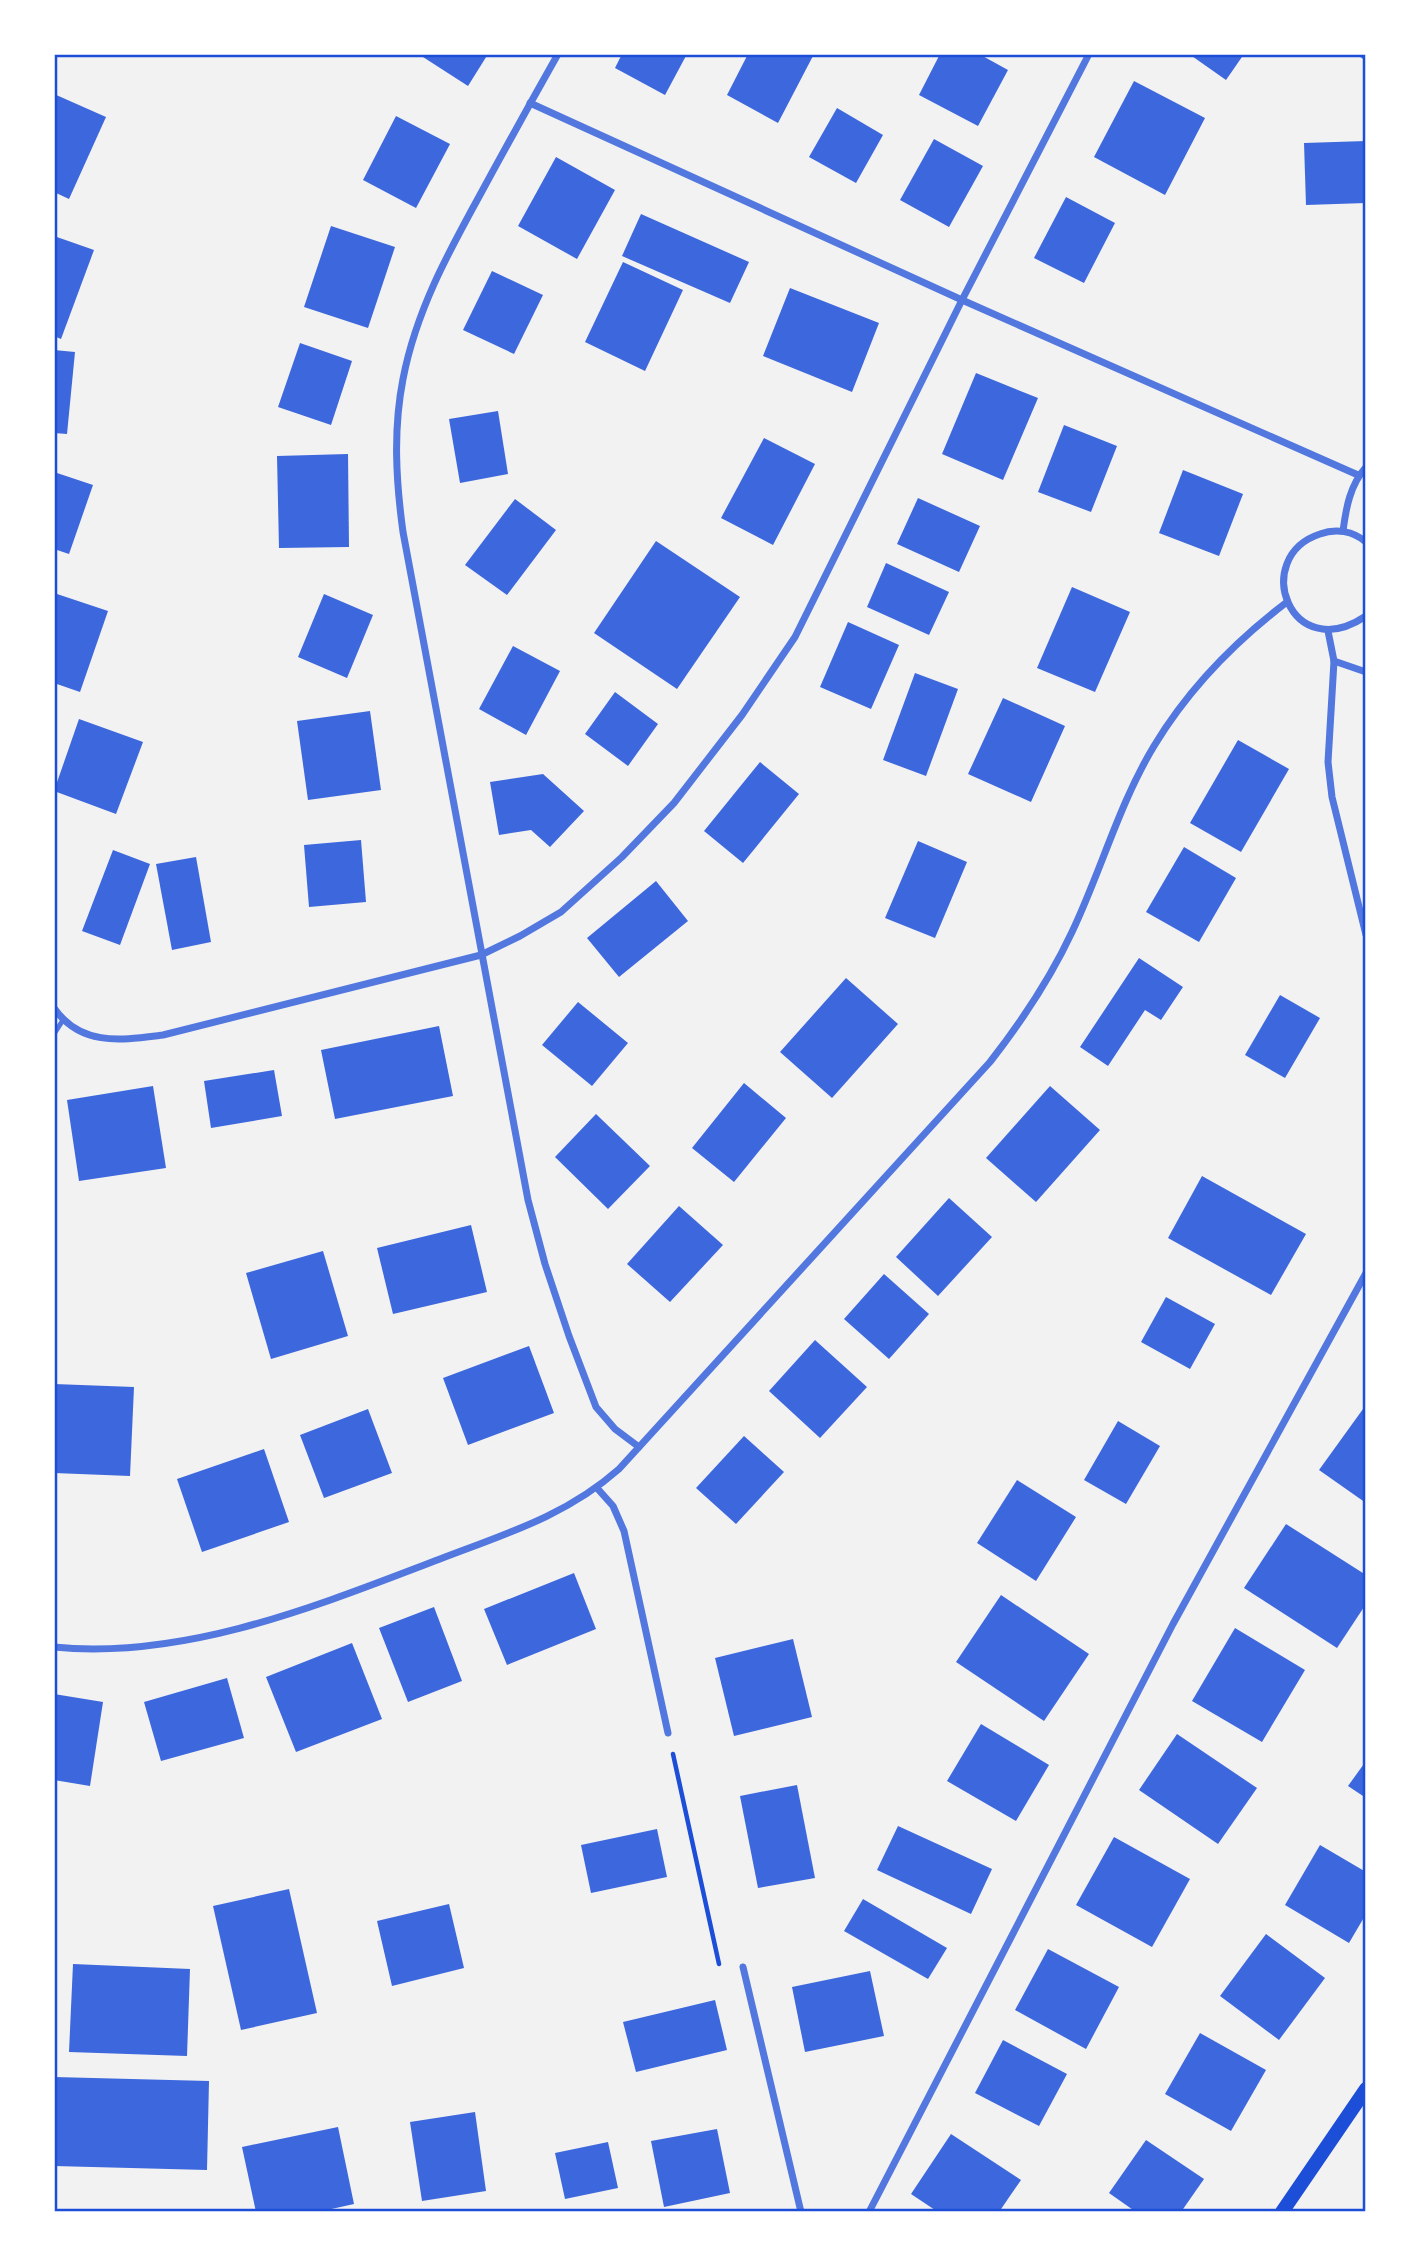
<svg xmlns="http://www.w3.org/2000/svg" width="1420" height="2266" font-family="Roboto,sans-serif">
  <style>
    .building { fill: #3d67dc }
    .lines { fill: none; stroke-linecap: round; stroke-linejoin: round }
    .path { stroke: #1d4ed8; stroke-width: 4.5 }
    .service { stroke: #5277de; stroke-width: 5 }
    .minor { stroke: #5277de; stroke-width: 7 }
    .secondary { stroke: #1d4ed8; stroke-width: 14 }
    .neatline { fill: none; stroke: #1d4ed8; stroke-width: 2.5 }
  </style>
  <rect width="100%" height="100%" fill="#f2f2f2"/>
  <g class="building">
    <path d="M 425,54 L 488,54 L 468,86 L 423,57 Z"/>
    <path d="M 622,54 L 687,54 L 665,95 L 615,68 Z"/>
    <path d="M 748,54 L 814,54 L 778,123 L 727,95 Z"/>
    <path d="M 940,54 L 979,54 L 1008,70 L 978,126 L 919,95 Z"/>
    <path d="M 1189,54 L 1244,54 L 1226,80 Z"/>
    <path d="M 1134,81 L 1205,118 L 1165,195 L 1094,157 Z"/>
    <path d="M 54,94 L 106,117 L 69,199 L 54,192 Z"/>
    <path d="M 837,108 L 883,135 L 856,183 L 809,157 Z"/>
    <path d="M 396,116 L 450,144 L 416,208 L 363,180 Z"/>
    <path d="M 934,139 L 983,166 L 949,227 L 900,200 Z"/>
    <path d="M 1366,141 L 1366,203 L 1306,205 L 1304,143 Z"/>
    <path d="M 556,157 L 615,190 L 577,259 L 518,226 Z"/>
    <path d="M 1066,197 L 1115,223 L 1084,283 L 1034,258 Z"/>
    <path d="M 641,214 L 749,262 L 730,303 L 622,256 Z"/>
    <path d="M 331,226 L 395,247 L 368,328 L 304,307 Z"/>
    <path d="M 54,236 L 94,250 L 61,339 L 54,336 Z"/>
    <path d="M 623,262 L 683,290 L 645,371 L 585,342 Z"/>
    <path d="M 492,271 L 543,295 L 514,354 L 463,330 Z"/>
    <path d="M 790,288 L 879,323 L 852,392 L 763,356 Z"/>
    <path d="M 300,343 L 352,361 L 331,425 L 278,407 Z"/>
    <path d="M 54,350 L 75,352 L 67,434 L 54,433 Z"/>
    <path d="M 976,373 L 1038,398 L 1003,480 L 942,454 Z"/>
    <path d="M 498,411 L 508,474 L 460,483 L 449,419 Z"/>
    <path d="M 1064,425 L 1117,446 L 1091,512 L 1038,492 Z"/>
    <path d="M 764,438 L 815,464 L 773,545 L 721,518 Z"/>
    <path d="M 348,454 L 349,547 L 279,548 L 277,456 Z"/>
    <path d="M 1183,470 L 1243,494 L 1219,556 L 1159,533 Z"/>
    <path d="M 54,472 L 93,485 L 69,554 L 54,549 Z"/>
    <path d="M 918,498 L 980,526 L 959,572 L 897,544 Z"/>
    <path d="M 515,499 L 556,530 L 507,595 L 465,565 Z"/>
    <path d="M 656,541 L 740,597 L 677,689 L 594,633 Z"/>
    <path d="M 886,563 L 949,592 L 929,635 L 867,607 Z"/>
    <path d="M 1072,587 L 1130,612 L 1095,692 L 1037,668 Z"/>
    <path d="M 54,593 L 108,611 L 80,692 L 54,683 Z"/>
    <path d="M 324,594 L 373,615 L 347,678 L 298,657 Z"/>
    <path d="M 848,622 L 899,645 L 871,709 L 820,687 Z"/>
    <path d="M 513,646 L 560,671 L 526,735 L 479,709 Z"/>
    <path d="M 915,673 L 958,689 L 926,776 L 883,760 Z"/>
    <path d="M 615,692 L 658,724 L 628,766 L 585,734 Z"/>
    <path d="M 1003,698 L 1065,726 L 1031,802 L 968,774 Z"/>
    <path d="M 370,711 L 381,790 L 308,800 L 297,721 Z"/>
    <path d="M 79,719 L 143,742 L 116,814 L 54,791 Z"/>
    <path d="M 1238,740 L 1289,769 L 1241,852 L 1190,823 Z"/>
    <path d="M 760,762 L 799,794 L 743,863 L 704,831 Z"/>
    <path d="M 543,774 L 584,811 L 550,847 L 531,830 L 499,835 L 490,782 Z"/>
    <path d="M 361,840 L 366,902 L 309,907 L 304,845 Z"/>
    <path d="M 918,841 L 967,862 L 935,938 L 885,918 Z"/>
    <path d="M 1184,847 L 1236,878 L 1199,942 L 1146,912 Z"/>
    <path d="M 113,850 L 150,864 L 120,945 L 82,931 Z"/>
    <path d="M 196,857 L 211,942 L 172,950 L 156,864 Z"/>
    <path d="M 656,881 L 688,921 L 619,977 L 587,938 Z"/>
    <path d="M 1139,958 L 1183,987 L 1161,1020 L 1145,1010 L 1108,1066 L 1080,1047 Z"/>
    <path d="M 846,978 L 898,1024 L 832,1098 L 780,1052 Z"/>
    <path d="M 1280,995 L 1320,1018 L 1285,1078 L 1245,1055 Z"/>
    <path d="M 578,1002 L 628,1043 L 592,1086 L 542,1045 Z"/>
    <path d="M 439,1026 L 453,1096 L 335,1119 L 321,1050 Z"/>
    <path d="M 274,1070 L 282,1116 L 211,1128 L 204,1081 Z"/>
    <path d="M 744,1083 L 786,1118 L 734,1182 L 692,1148 Z"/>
    <path d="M 153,1086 L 166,1168 L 79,1181 L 67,1100 Z"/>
    <path d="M 1050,1086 L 1100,1130 L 1036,1202 L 986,1158 Z"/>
    <path d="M 596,1114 L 650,1166 L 608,1209 L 555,1157 Z"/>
    <path d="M 1202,1176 L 1306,1234 L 1271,1295 L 1168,1238 Z"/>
    <path d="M 949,1198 L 992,1237 L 938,1296 L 896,1257 Z"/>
    <path d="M 679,1206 L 723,1245 L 670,1302 L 627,1264 Z"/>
    <path d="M 471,1225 L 487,1292 L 393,1314 L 377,1248 Z"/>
    <path d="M 323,1251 L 348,1336 L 271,1359 L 246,1273 Z"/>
    <path d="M 884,1274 L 929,1314 L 889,1359 L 844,1319 Z"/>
    <path d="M 1166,1297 L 1215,1324 L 1190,1369 L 1141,1342 Z"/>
    <path d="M 815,1340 L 867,1387 L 820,1438 L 769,1391 Z"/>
    <path d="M 529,1346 L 554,1413 L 468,1445 L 443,1378 Z"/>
    <path d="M 54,1384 L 134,1387 L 130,1476 L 54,1473 Z"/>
    <path d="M 368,1409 L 392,1473 L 324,1498 L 300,1435 Z"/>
    <path d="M 1363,1409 L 1366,1411 L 1366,1503 L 1319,1470 Z"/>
    <path d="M 1118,1421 L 1160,1446 L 1126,1504 L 1084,1480 Z"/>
    <path d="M 744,1436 L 784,1472 L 736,1524 L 696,1488 Z"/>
    <path d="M 264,1449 L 289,1522 L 202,1552 L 177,1479 Z"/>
    <path d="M 1017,1480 L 1076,1517 L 1036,1581 L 977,1543 Z"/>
    <path d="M 1286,1524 L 1366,1575 L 1366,1604 L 1337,1648 L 1244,1588 Z"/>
    <path d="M 574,1573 L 596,1629 L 507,1665 L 484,1609 Z"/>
    <path d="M 1001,1595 L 1089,1654 L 1044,1721 L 956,1662 Z"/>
    <path d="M 434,1607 L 462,1681 L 408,1702 L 379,1628 Z"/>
    <path d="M 1235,1628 L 1305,1670 L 1262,1742 L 1192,1701 Z"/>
    <path d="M 793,1639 L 812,1717 L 734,1736 L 715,1658 Z"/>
    <path d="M 352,1643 L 382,1719 L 296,1752 L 266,1677 Z"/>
    <path d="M 227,1678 L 244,1738 L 161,1761 L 144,1702 Z"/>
    <path d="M 54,1694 L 103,1702 L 90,1786 L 54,1780 Z"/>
    <path d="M 981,1724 L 1049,1765 L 1016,1821 L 947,1781 Z"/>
    <path d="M 1177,1734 L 1257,1788 L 1218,1844 L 1139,1790 Z"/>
    <path d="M 1366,1761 L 1366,1798 L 1348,1786 Z"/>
    <path d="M 797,1785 L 815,1878 L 758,1888 L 740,1796 Z"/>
    <path d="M 898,1826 L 992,1869 L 971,1914 L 877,1870 Z"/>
    <path d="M 657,1829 L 667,1877 L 591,1893 L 581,1845 Z"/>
    <path d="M 1114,1837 L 1190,1879 L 1152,1947 L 1076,1905 Z"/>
    <path d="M 1320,1845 L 1366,1872 L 1366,1914 L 1349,1943 L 1285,1905 Z"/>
    <path d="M 289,1889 L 317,2013 L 241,2030 L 213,1906 Z"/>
    <path d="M 863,1899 L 947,1948 L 928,1979 L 844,1931 Z"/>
    <path d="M 449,1904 L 464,1968 L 392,1986 L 377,1921 Z"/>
    <path d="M 1266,1934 L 1325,1978 L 1279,2040 L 1220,1996 Z"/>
    <path d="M 1048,1949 L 1119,1987 L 1086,2049 L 1015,2010 Z"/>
    <path d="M 73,1964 L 190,1969 L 187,2056 L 69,2052 Z"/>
    <path d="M 870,1971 L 884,2036 L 805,2052 L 792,1987 Z"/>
    <path d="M 715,2000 L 727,2050 L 636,2072 L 623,2022 Z"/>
    <path d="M 1200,2033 L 1266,2070 L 1231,2131 L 1165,2094 Z"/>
    <path d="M 1003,2040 L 1067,2074 L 1039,2126 L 975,2093 Z"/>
    <path d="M 54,2077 L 209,2081 L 207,2170 L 54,2166 Z"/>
    <path d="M 475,2112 L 486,2191 L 422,2201 L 410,2122 Z"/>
    <path d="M 338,2127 L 354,2204 L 318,2212 L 256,2212 L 242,2147 Z"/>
    <path d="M 717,2129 L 730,2193 L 664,2207 L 651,2141 Z"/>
    <path d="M 951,2134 L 1021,2180 L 999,2212 L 938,2212 L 911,2194 Z"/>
    <path d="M 1146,2140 L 1204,2179 L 1181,2212 L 1136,2212 L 1109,2193 Z"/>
    <path d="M 608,2142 L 618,2188 L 565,2199 L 555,2153 Z"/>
  </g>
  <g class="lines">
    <path class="path" d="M 673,1754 L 719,1964"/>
    <path class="service" d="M 54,1034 L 63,1020"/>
    <g class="minor">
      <path d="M 558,54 C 532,100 506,147 481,193 C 448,253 416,311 403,379 C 393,430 396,481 403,532 L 528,1200 L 545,1264 L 569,1336 L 596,1407 L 615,1429 L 639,1447"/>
      <path d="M 1362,54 L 1366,57"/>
      <path d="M 530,103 L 962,300 L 1358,475"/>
      <path d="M 1343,531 C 1346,508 1350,485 1366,467"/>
      <path d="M 1366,542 C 1353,531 1336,528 1320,534 C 1250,557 1290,667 1366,616"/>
      <path d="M 1328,631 L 1334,661 L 1328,762 L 1332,797 L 1366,935"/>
      <path d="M 1334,661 L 1366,672"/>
      <path d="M 54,1008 C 81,1047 122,1040 163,1035 L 481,955 L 520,936 L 561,912 L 622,857 L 674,803 L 742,715 L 795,637 L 962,300 L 1089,54"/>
      <path d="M 597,1488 L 613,1506 L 624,1531 L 668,1733"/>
      <path d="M 54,1647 C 186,1660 319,1605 440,1559 C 505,1534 566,1516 619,1469 L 990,1062 C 1022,1021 1050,979 1072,932 C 1101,871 1119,804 1154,746 C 1189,688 1233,643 1287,602"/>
      <path d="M 743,1967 L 801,2212"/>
      <path d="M 869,2212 L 1173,1624 L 1366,1273"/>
    </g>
    <path class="secondary" d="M 1282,2212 L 1366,2089"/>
  </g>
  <rect width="1420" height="2266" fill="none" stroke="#ffffff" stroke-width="112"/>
  <rect x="56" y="56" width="1308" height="2154" class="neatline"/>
</svg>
